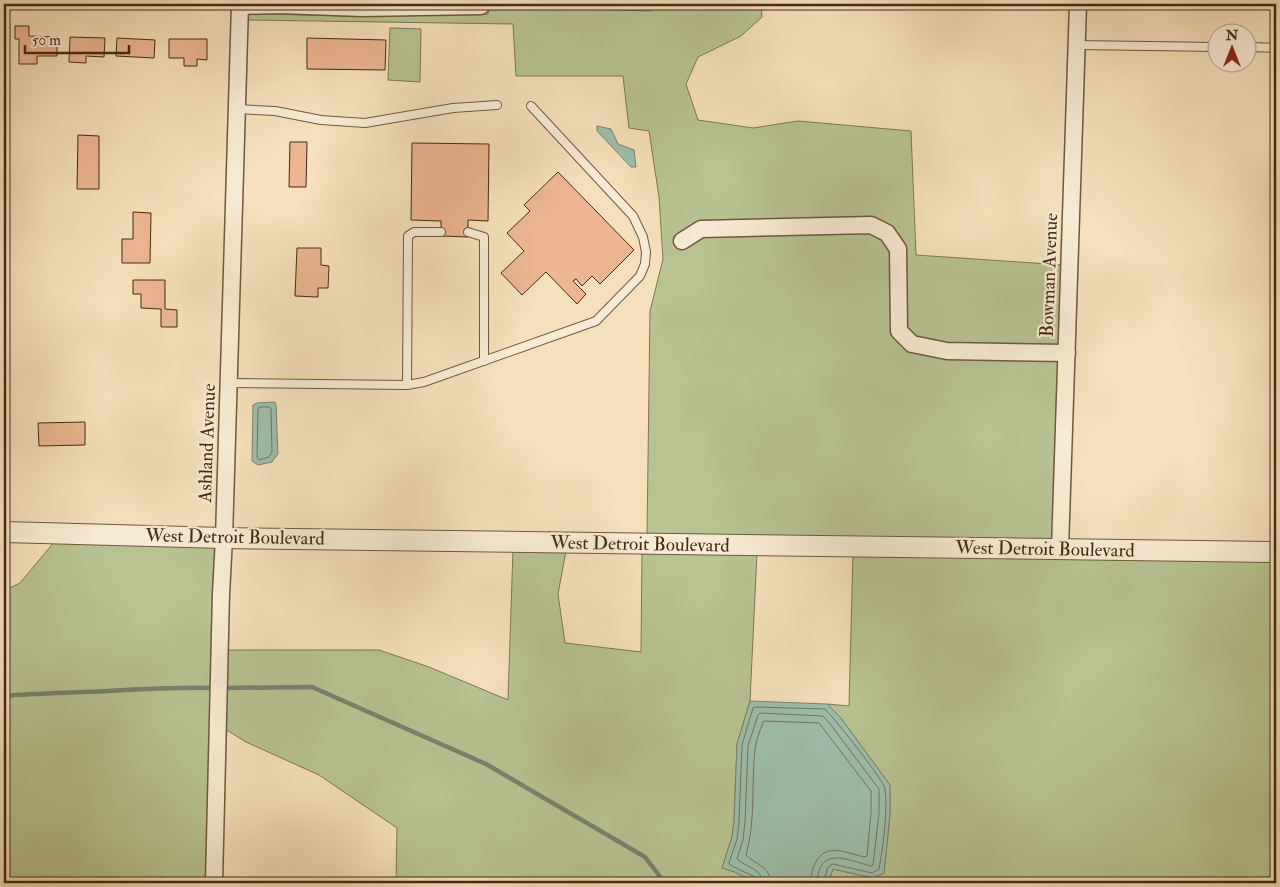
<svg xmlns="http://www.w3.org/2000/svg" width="1280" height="887" font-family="'IM FELL Double Pica',serif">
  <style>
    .green { fill: #b9c392; stroke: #7e7654 }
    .water { fill: #9dbeaa; stroke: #79836e }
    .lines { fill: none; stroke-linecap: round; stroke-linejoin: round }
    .shore { stroke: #707460; stroke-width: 1 }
    .stream { stroke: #79836e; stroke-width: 4.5 }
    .building { fill: #ecb693; stroke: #442a15 }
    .service-casing { stroke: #70583e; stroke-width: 10 }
    .minor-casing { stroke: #70583e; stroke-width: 19 }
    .tertiary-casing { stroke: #70583e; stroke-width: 22 }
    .service { stroke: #f8ebd3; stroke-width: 8 }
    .minor { stroke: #f8ebd3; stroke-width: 16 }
    .tertiary { stroke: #f8ebd3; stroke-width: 20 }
    .labels { text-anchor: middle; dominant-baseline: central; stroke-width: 4.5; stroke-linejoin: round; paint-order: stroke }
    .street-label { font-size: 19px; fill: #442a15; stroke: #f8ebd3 }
  </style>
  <rect width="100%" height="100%" fill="#f5e0bb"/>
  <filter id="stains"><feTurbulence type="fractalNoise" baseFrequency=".004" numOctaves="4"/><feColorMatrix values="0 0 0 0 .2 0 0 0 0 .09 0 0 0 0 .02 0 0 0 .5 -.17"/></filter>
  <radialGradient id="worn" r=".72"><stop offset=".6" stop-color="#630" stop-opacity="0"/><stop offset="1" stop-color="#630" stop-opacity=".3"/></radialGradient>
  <g class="green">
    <path d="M 651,4 L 761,4 L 762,17 L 741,36 L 698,57 L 686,84 L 698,120 L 753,128 L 798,121 L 911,131 L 916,255 L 1063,265 L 1054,540 L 647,536 L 650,311 L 663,259 L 659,197 L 649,131 L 629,128 L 623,76 L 516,76 L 513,24 L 247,20 L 247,14 L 362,16 L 488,14 L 488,6 L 651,11 Z"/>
    <path d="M 390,28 L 421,29 L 420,82 L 388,80 Z"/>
    <path d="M 55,541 L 217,546 L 207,883 L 4,883 L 4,591 L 20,583 Z"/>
    <path d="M 513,550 L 566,551 L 558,594 L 565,643 L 641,652 L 642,552 L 757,553 L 750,701 L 737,744 L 734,821 L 732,837 L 722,868 L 735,872 L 756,883 L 396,883 L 397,828 L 319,775 L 246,742 L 225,729 L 227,650 L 379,650 L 429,667 L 508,700 Z"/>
    <path d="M 853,554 L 1276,560 L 1276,883 L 828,883 L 833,869 L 873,878 L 884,873 L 890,814 L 890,785 L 840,717 L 827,704 L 849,706 Z"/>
  </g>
  <g class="water">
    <path d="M 597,126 L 611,129 L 618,144 L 634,150 L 636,167 L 631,167 L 597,131 Z"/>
    <path d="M 275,402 L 276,405 L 278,454 L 272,462 L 258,465 L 252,461 L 253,405 L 257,403 Z"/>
    <path d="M 750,701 L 827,704 L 840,717 L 890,785 L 890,814 L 884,873 L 873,878 L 833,869 L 828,883 L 756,883 L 735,872 L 722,868 L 732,837 L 734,821 L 737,744 Z"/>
  </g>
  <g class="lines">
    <g class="shore">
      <path d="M 260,407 L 269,407 L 271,409 L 272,452 L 269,457 L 259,460 L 257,457 L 258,410 Z"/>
      <path d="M 757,883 L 755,877 L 730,865 L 729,863 L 737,839 L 739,822 L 742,745 L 753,708 L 756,707 L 825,709 C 834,718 884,780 885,789 C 888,811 883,847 879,869 L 872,873 L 833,864 L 828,867 L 823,883"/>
      <path d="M 763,883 C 762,868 745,867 737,859 L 743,840 L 745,822 L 748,746 L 758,715 L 760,713 L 823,716 L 831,725 L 879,789 L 879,813 L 873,865 L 871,866 C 847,860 819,845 817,883"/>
      <path d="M 771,883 C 770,866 756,865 746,855 C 756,820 751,784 755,749 C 756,740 760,731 763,722 L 765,721 L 819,723 L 871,791 L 871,813 L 867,856 L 864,857 C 844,852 823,841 813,868 C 812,873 810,878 810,883"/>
    </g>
    <g class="stream">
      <path d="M 222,688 L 312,687 L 486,764 L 645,857 L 665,883"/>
      <path d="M 4,696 C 38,693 73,693 107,691 C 143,689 179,687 215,688"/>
    </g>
  </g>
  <g class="building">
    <path d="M 15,26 L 29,26 L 29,36 L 57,37 L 57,56 L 37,56 L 37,64 L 19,64 L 19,39 L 15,39 Z"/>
    <path d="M 4,31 L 9,31 L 8,52 L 4,52 Z"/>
    <path d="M 70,37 L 105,38 L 104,57 L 86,56 L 86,63 L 69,62 Z"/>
    <path d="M 117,38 L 155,40 L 154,58 L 116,56 Z"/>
    <path d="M 307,38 L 386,40 L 385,70 L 307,69 Z"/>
    <path d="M 169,39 L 207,39 L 207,60 L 197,59 L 197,66 L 184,66 L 184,58 L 169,58 Z"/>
    <path d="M 78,135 L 99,136 L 99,189 L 77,189 Z"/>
    <path d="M 290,142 L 307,142 L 306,187 L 289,187 Z"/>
    <path d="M 412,143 L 489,144 L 488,221 L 468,220 L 468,237 L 441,236 L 441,221 L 411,220 Z"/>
    <path d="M 558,172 L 634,250 L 600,284 L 592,276 L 582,286 L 576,279 L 573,281 L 586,294 L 577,304 L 546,272 L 522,295 L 501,273 L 524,251 L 507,233 L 530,211 L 524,205 Z"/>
    <path d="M 133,212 L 151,213 L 150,263 L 122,263 L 122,239 L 133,239 Z"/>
    <path d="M 297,248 L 321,248 L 321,265 L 329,266 L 328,288 L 318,288 L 318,297 L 295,296 Z"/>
    <path d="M 133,280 L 165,280 L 165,309 L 177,310 L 177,327 L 161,327 L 161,309 L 141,308 L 141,294 L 133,294 Z"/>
    <path d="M 85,422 L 85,445 L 39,446 L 38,423 Z"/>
  </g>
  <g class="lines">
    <g class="service-casing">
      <g id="service">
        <path d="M 1077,45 L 1218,47"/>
        <path d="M 1248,47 L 1276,48"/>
        <path d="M 237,109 L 275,111 L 321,120 L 365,123 L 453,108 L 497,105"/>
        <path d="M 468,232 L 484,237 L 484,361"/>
        <path d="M 229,383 L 407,385 L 424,382 L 596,321 L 640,276 L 645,264 L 646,252 L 643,237 L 633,216 L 531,106"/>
        <path d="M 407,385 L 408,236 L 414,232 L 441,232"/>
      </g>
    </g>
    <g class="minor-casing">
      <g id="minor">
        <path d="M 240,6 L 280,5 L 362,8 L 481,6"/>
        <path d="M 682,241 L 701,229 L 871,225 L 887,233 L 898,249 L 899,331 L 912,344 L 947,351 L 1067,353"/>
        <path d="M 1060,549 L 1078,4"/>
        <path d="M 214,883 L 221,594 L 224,538 L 240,4"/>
      </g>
    </g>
    <g class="tertiary-casing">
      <path id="tertiary" d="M 4,532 L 224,538 L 1276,552"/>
    </g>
    <use href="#service" class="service"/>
    <use href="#minor" class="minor"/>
    <use href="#tertiary" class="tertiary"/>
  </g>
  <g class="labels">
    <g class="street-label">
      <text transform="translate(1049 275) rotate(-88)">Bowman Avenue</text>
      <text transform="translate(207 443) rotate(-88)">Ashland Avenue</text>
      <text transform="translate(235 537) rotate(1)">West Detroit Boulevard</text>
      <text transform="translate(640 544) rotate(1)">West Detroit Boulevard</text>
      <text transform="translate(1045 549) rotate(1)">West Detroit Boulevard</text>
    </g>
  </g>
  <rect width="1280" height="887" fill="none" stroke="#f5e0bb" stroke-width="20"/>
  <rect x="5" y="5" width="1270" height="877" fill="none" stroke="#442a15" stroke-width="2.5"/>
  <rect x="10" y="10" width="1260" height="867" fill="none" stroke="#442a15"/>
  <g transform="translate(1232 48)"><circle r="24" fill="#f8ebd3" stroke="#b09e87"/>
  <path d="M0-4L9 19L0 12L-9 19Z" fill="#8f2418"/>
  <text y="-8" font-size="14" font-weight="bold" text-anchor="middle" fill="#442a15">N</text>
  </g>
  <path d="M25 45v8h104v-8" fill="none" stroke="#442a15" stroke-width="2.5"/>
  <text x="32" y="45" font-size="15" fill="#442a15" stroke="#f8ebd3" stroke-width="4" paint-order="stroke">50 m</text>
  <rect width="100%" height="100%" filter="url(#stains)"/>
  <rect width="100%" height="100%" fill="url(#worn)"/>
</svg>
